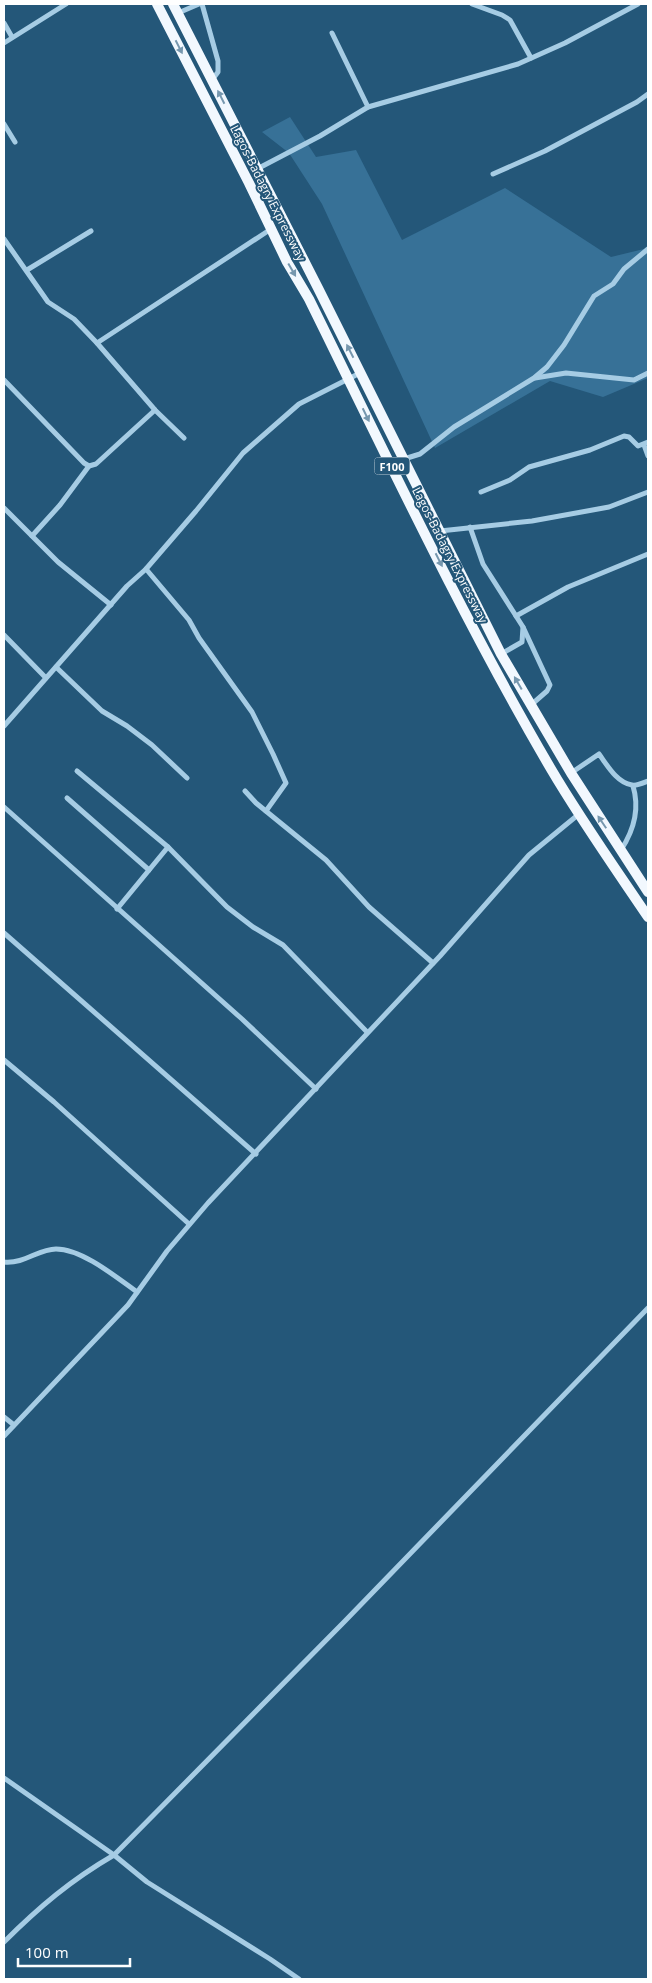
<svg xmlns="http://www.w3.org/2000/svg" width="652" height="1983" font-family="'Open Sans',sans-serif">
  <style>
    .green { fill: #377197 }
    .lines { fill: none; stroke-linecap: round; stroke-linejoin: round }
    .minor { stroke: #a6cce4; stroke-width: 5 }
    .trunk { stroke: #f2f8fe; stroke-width: 10 }
    .oneway { fill: #7697ae }
    .labels { text-anchor: middle; dominant-baseline: central; stroke-width: 4; stroke-linejoin: round; paint-order: stroke }
    .shield { fill: #245779; stroke: #bdcdd7; stroke-width: 1 }
    .shield-label { font-size: 11px; font-weight: bold; fill: #fff }
    .street-label { font-size: 12px; fill: #fff; stroke: #245779 }
  </style>
  <rect width="100%" height="100%" fill="#245779"/>
  <path class="green" d="M 290,117 L 316,157 L 356,150 L 402,240 L 505,188 L 611,257 L 648,248 L 648,378 L 603,397 L 550,381 L 435,448 L 322,204 L 289,153 L 262,132 Z"/>
  <g class="lines">
    <g class="minor">
      <path d="M 202,4 L 218,61 L 218,72 L 212,80"/>
      <path d="M 472,4 L 502,15 L 510,20 L 531,58"/>
      <path d="M 178,13 L 199,4"/>
      <path d="M 4,23 L 12,37"/>
      <path d="M 332,33 L 368,107"/>
      <path d="M 4,43 L 66,4"/>
      <path d="M 4,124 L 15,142"/>
      <path d="M 257,169 L 320,136 L 368,107 L 518,64 L 565,43 L 638,4"/>
      <path d="M 493,174 L 545,151 L 637,102 L 648,94"/>
      <path d="M 4,239 L 48,302 L 74,319 L 97,343 L 155,410 L 184,438"/>
      <path d="M 27,270 L 91,231"/>
      <path d="M 97,343 L 271,229"/>
      <path d="M 535,378 L 566,373 L 634,380 L 648,373"/>
      <path d="M 4,380 L 84,463 L 89,466 L 96,464 L 155,410"/>
      <path d="M 644,445 L 648,456"/>
      <path d="M 404,459 L 420,454 L 454,427 L 534,378 L 547,367 L 564,345 L 594,296 L 613,284 L 624,269 L 648,249"/>
      <path d="M 481,492 L 510,480 L 529,467 L 590,450 L 624,436 L 629,437 L 638,446 L 648,442"/>
      <path d="M 4,508 L 58,562 L 111,605"/>
      <path d="M 470,527 L 483,564 L 523,627 L 522,642 L 501,654"/>
      <path d="M 440,531 L 532,521 L 609,507 L 648,492"/>
      <path d="M 32,536 L 60,505 L 89,466"/>
      <path d="M 146,569 L 189,620 L 199,638 L 252,712 L 273,754 L 286,783 L 266,811"/>
      <path d="M 516,616 L 568,587 L 648,554"/>
      <path d="M 523,627 L 550,685 L 547,691 L 531,705"/>
      <path d="M 4,635 L 46,678"/>
      <path d="M 56,667 L 102,711 L 127,726 L 152,745 L 187,778"/>
      <path d="M 4,726 L 127,586 L 146,569 L 196,511 L 243,453 L 299,404 L 360,373"/>
      <path d="M 77,771 L 168,847"/>
      <path d="M 571,773 L 599,754 C 607,765 617,783 632,785 C 637,786 643,783 648,781"/>
      <path d="M 245,791 L 256,803 L 326,860 L 369,907 L 433,963"/>
      <path d="M 67,798 L 149,870"/>
      <path d="M 4,807 L 242,1019 L 316,1089"/>
      <path d="M 621,850 C 634,830 640,809 633,786"/>
      <path d="M 117,909 L 168,847 L 227,907 L 253,927 L 283,945 L 367,1032"/>
      <path d="M 4,933 L 256,1154"/>
      <path d="M 4,1060 L 54,1102 L 189,1224"/>
      <path d="M 4,1262 C 25,1264 38,1249 56,1249 C 82,1249 116,1277 137,1292"/>
      <path d="M 4,1417 L 14,1425"/>
      <path d="M 4,1436 L 128,1305 L 167,1251 L 208,1203 L 440,956 L 529,855 L 579,814"/>
      <path d="M 4,1778 L 114,1855 L 147,1882 L 270,1959 L 299,1979"/>
      <path d="M 4,1942 C 39,1907 71,1880 114,1855 L 345,1621 L 648,1308"/>
    </g>
    <g class="trunk">
      <path d="M 157,4 L 249,183 L 287,262 L 309,299 C 387,457 462,617 551,769 C 581,820 615,868 648,917"/>
      <path d="M 173,4 L 318,288 L 501,654 L 571,773 L 648,892"/>
    </g>
  </g>
  <defs><path id="oneway-solid" d="M-6-.8H1V-3.2L6.5 0L1 3.2V.8H-6Z" transform="scale(1.25)"/></defs>
  <g class="oneway">
    <use href="#oneway-solid" transform="translate(179 47) rotate(63)"/>
    <use href="#oneway-solid" transform="translate(221 97) rotate(-117)"/>
    <use href="#oneway-solid" transform="translate(292 270) rotate(60)"/>
    <use href="#oneway-solid" transform="translate(350 351) rotate(-117)"/>
    <use href="#oneway-solid" transform="translate(366 415) rotate(64)"/>
    <use href="#oneway-solid" transform="translate(439 560) rotate(63)"/>
    <use href="#oneway-solid" transform="translate(518 683) rotate(-120)"/>
    <use href="#oneway-solid" transform="translate(602 822) rotate(-124)"/>
  </g>
  <g class="labels">
    <rect class="shield" x="374.5" y="457.5" width="35" height="17" rx="4"/>
    <g class="shield-label">
      <text x="392" y="466">F100</text>
    </g>
    <g class="street-label">
      <text transform="translate(268 193) rotate(63)">Lagos-Badagry Expressway</text>
      <text transform="translate(450 555) rotate(63)">Lagos-Badagry Expressway</text>
    </g>
  </g>
  <rect width="652" height="1983" fill="none" stroke="#ffffff" stroke-width="10"/>
  <path d="M18 1958v8h112v-8" fill="none" stroke="#ffffff" stroke-width="2.5"/>
  <text x="25" y="1958" font-size="15" fill="#ffffff" stroke="#245779" stroke-width="4" paint-order="stroke">100 m</text>
</svg>
